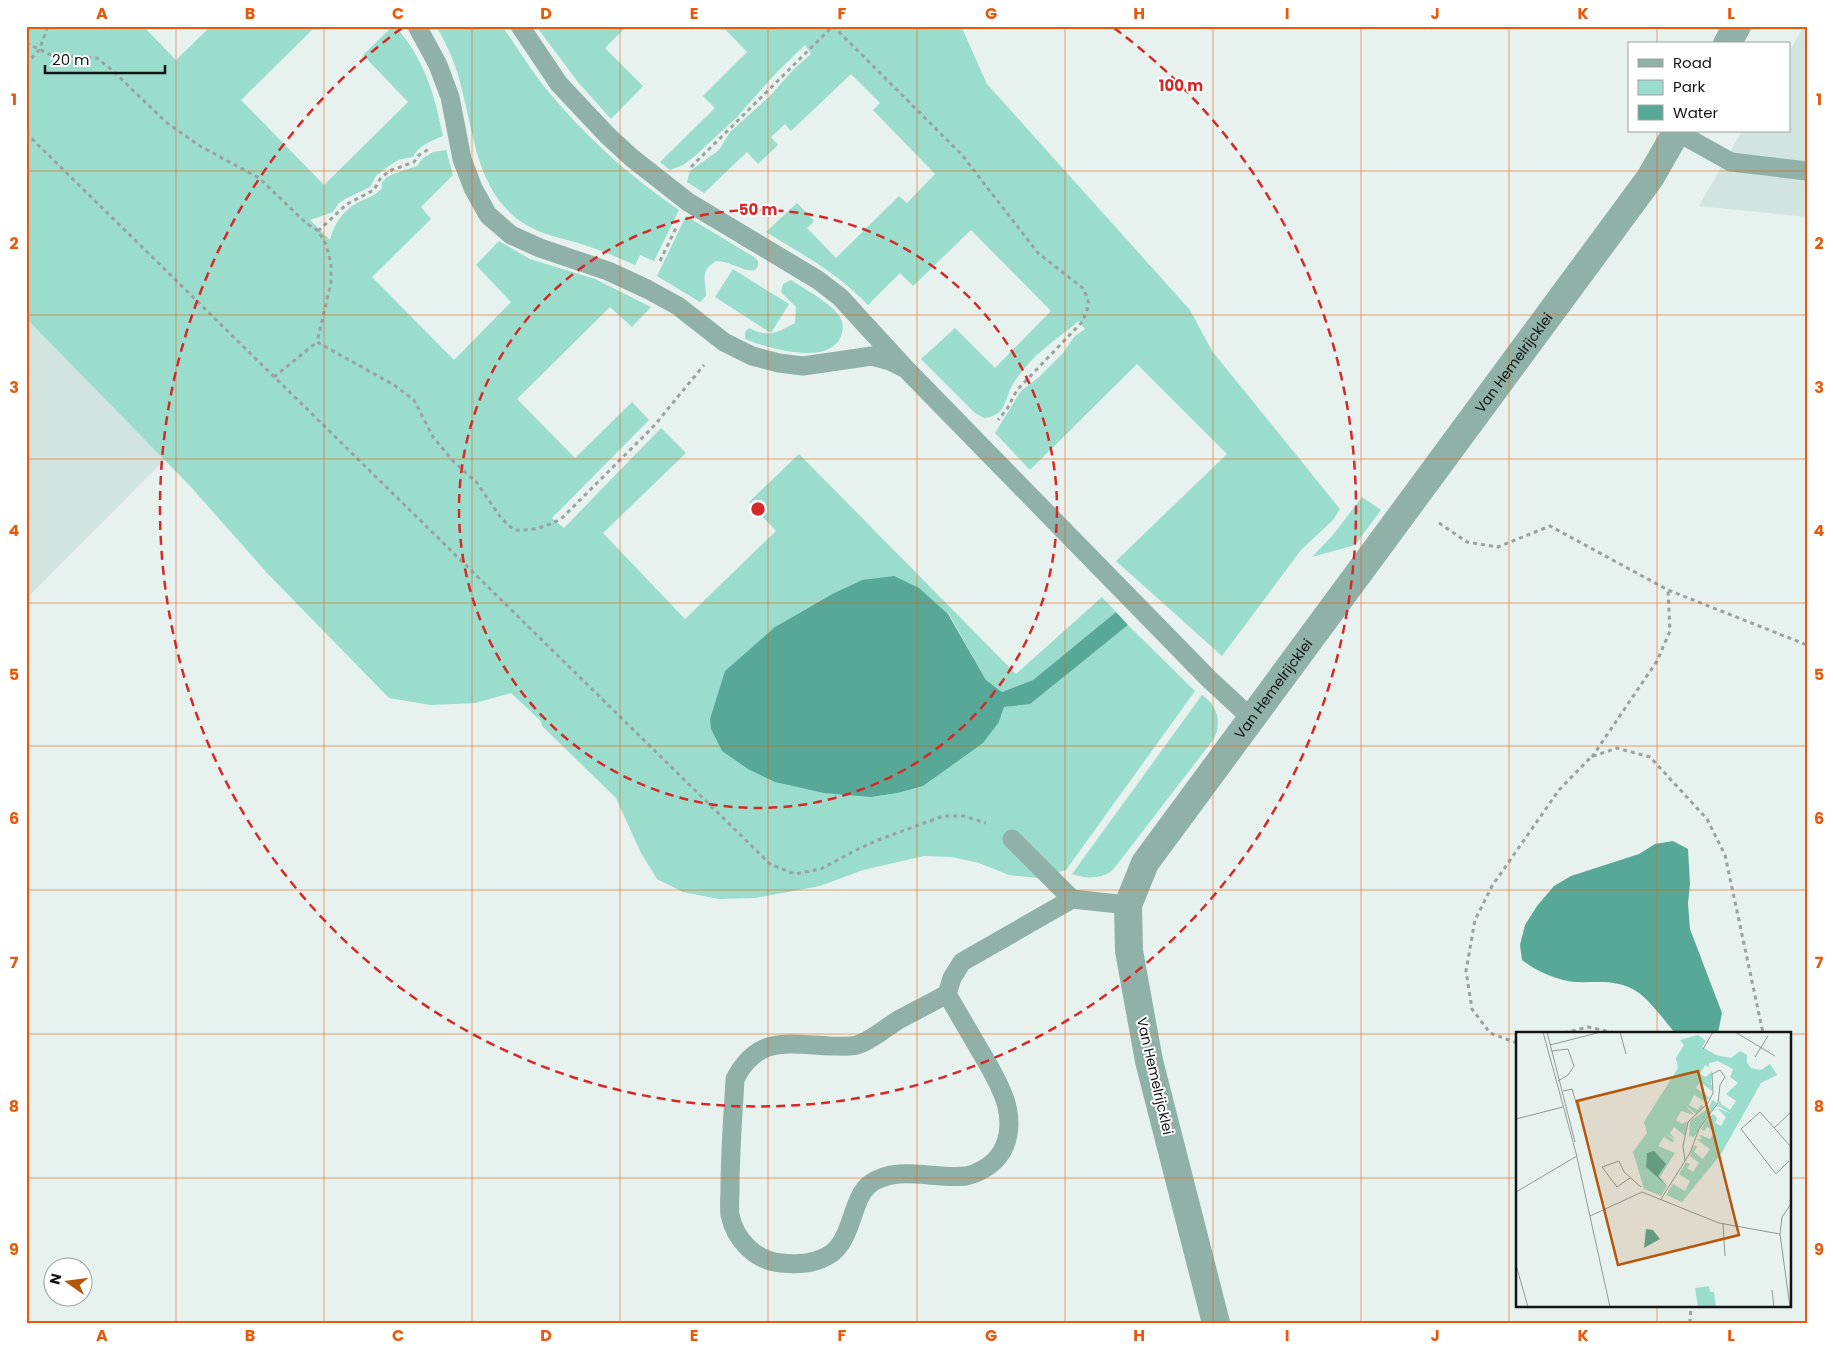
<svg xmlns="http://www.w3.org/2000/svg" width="1833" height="1349" font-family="Poppins,sans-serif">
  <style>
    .built { fill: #d2e4df }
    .green { fill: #9addcd }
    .water { fill: #58a897 }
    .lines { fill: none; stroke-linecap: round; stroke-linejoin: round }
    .path { stroke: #9aa29f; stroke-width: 3; stroke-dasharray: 4 4; stroke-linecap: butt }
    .lane { stroke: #90b1a8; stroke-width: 19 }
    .street { stroke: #90b1a8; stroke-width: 28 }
    .grid { fill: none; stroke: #e8590c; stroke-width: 1; stroke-opacity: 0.55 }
    .ring { fill: none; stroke: #d62828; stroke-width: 2.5; stroke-dasharray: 9 6 }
    .labels { text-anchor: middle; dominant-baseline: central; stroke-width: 4; stroke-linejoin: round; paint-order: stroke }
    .street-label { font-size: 14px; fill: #111413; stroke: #fff }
    .inset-road { fill: none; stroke: #919996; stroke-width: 1 }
    .view { fill: #b5560a; fill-opacity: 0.15; stroke: #b5560a; stroke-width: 2.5 }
    .inset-edge { fill: none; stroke: #111413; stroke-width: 2.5 }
    .centre { fill: #d62828; stroke: #fff; stroke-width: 2.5 }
    .ring-label { font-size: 15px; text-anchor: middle; font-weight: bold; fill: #d62828; stroke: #fff; stroke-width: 4; stroke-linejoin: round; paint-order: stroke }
    .neatline { fill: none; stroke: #e8590c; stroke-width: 2 }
    .grid-label { font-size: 16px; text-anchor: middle; font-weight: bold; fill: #e8590c }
  </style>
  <rect width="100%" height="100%" fill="#e7f1ee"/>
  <g class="built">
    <path d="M 1804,26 L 1807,26 L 1807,217 L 1699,206 L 1742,131 L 1789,131 L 1789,52 Z"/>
    <path d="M 26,290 L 183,441 L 26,599 Z"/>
  </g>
  <g class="green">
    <path d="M 26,26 L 143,26 L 176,60 L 211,26 L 316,26 L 241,100 L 324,185 L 408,102 L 363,55 L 393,26 L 395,26 C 425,60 434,93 443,136 C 431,141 419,145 413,157 L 398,160 L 386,168 L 376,176 L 370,187 L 345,199 L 339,203 L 333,212 L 310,220 L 330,240 C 334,224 343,210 359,202 C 368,198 375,196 382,188 L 382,182 L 387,177 L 396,173 L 417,166 L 422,159 L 433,152 L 446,150 L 453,175 L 421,207 L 431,219 L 372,277 L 454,360 L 511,302 L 476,265 L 499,241 L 530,259 L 595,279 L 651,307 L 632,327 L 610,307 L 517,399 L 575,458 L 632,402 L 649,420 L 552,518 L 564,528 L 661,428 L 686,453 L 603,533 L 685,619 L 776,531 L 749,502 L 799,454 L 1016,674 L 1102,597 L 1116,612 L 1033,680 L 1002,692 L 986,680 L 949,614 L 862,580 L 834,593 L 775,627 L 871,797 L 898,793 L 923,786 L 999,722 L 1004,707 L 1030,703 L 1128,625 L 1195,691 L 1066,870 L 1038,878 L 1009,875 L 979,863 L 952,857 L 924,856 L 863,870 L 820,886 L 755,898 L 719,899 L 683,892 L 657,879 L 641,853 L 616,798 L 542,726 L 541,721 L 511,693 L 475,703 L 431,705 L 389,698 L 268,574 L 190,486 L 26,318 Z"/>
    <path d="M 436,26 L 502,26 C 517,47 530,69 546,89 C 585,136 629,176 679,210 L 654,261 L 640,255 L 635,265 C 617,257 598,249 578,243 C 561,238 544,235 528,226 C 478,197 475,139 462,90 C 457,67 448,46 436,26 Z"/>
    <path d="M 536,26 L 627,26 L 605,48 L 643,86 L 611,119 L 578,82 Z"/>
    <path d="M 726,26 L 961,26 L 987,84 L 1190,310 L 1212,351 L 1340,509 L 1333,520 L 1301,550 L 1222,656 L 1116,561 L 1227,454 L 1137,364 L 1030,470 L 995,433 L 1021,391 L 1038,378 L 1063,353 L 1074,337 L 1085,329 L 1079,321 C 1061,336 1039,350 1024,369 C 1018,376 1012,384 1009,392 C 1003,408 1003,415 984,418 L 975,413 L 921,359 L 955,328 L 995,368 L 1051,311 L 971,230 L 913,286 L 900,273 L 868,305 C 839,274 802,254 766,232 L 797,203 L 814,221 L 807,228 L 836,258 L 899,196 L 907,203 L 935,174 L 873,110 L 880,103 L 851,74 L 791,131 L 785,124 L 771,137 L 778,145 L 758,164 L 747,152 L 704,193 L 687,182 L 690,171 L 719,150 L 730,132 L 769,97 L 794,69 L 811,54 L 805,45 L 776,73 L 736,118 L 695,156 L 683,165 L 670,170 L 660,162 L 715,108 L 703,96 L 747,52 L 724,28 Z"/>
    <path d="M 686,216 L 754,257 L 758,261 L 758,266 L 755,270 C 745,273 731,261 716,261 C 699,272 706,278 706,296 L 700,302 L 657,276 Z"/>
    <path d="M 733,269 L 789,304 L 771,333 L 715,297 Z"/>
    <path d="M 791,280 C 806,290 826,300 838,314 C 843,321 844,328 841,336 C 829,367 767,348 745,339 L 745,332 L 749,328 C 769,338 776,333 795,323 L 796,307 L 781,292 L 783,284 Z"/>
    <path d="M 1362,497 L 1381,510 L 1355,545 L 1312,557 L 1333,535 Z"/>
    <path d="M 1202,695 C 1217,705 1223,723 1213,740 L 1112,871 C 1099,879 1087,879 1072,874 Z"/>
  </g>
  <g class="water">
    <path d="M 894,576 L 919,588 L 948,614 L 986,680 L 1002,692 L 1033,680 L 1116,612 L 1128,625 L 1030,704 L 1004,707 L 999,722 L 983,743 L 923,786 L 898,793 L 871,797 L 824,793 L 775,782 L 748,769 L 722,751 L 711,729 L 710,719 L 725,671 L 775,627 L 834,593 L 862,580 Z"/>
    <path d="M 1673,841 L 1688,849 L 1690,884 L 1688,903 L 1690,929 L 1722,1013 L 1718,1033 L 1675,1033 C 1665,1021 1650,1001 1639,993 C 1618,978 1598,983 1575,982 C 1559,981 1535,971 1522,960 L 1520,945 L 1525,925 L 1537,906 L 1554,886 L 1571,876 L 1639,854 L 1655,844 Z"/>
  </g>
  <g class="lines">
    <g class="path">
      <path d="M 833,26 L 962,155 L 1038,253 L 1084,289 L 1089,304 L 1083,321 L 1017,390 L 1007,409 L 998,420"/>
      <path d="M 26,43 L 51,55 L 97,58 L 113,71 L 167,123 L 200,146 L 259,178 L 306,223 L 318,231 L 326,244 L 331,264 L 331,282 L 317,342 L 394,385 L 414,400 L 433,437 L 454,462 L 477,483 L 501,518 L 514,530 C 532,531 545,527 561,519 L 653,427 L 704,365"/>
      <path d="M 26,64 L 39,50 L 48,26"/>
      <path d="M 26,133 L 770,864 L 795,874 L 821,869 L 856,850 L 878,840 L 943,816 L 964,816 L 986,823"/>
      <path d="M 691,167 L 833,26"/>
      <path d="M 318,231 L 347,204 L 374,190 L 380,179 L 389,171 L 414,162 L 419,155 L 429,149"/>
      <path d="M 660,261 L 676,228"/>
      <path d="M 274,377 L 317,342"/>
      <path d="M 1439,523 L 1467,542 L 1498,547 L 1550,526 L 1668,590 L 1807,645"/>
      <path d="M 1592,757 L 1657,661 L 1670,631 L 1668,590"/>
      <path d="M 1564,1033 L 1588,1027 L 1615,1033"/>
      <path d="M 1517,1043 L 1490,1033 L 1472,1009 L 1466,971 L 1475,920 L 1492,886 L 1559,790 L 1591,757 L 1617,748 L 1650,757 L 1707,819 L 1725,855 L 1763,1033"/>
      <path d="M 1690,1323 L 1691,1305"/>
    </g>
    <g class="lane">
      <path d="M 417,26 L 438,65 L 450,97 L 462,159 L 473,188 L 488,215 L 511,235 L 540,248 L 608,271 L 647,289 L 678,306 L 724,342 L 752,356 L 779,363 L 803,366 L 872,356 L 890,361 L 902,367"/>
      <path d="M 520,26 L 559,84 L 608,136 L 632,158 L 688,202 L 818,280 L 840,297 L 907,370 L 1209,679 L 1251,718"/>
      <path d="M 1677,132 L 1731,162 L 1807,171"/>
      <path d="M 1012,839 L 1072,899 L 1128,905"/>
      <path d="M 947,994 C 961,1018 975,1042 989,1066 C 996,1079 1004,1093 1007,1107 C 1011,1124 1009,1144 998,1157 C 991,1166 977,1174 966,1176 C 935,1180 897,1164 870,1184 C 852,1197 853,1237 832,1253 C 817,1264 799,1265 781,1263 C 756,1261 735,1240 730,1215 C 729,1207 730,1197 730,1189 C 730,1152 733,1116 735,1079 C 758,1035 787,1044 830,1046 C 839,1046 849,1047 857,1045 C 873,1040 886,1027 900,1019 C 915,1011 931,1003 947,994 L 952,978 L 962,962 L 1072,899"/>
    </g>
    <g class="street">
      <path d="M 1727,44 L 1737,26"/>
      <path id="s1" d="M 1216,1323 L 1149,1061 L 1129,951 L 1128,905 L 1145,863 L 1650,178 L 1677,131"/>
    </g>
  </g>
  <path class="grid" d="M 176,26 L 176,1323M 324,26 L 324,1323M 472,26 L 472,1323M 620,26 L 620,1323M 768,26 L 768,1323M 917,26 L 917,1323M 1065,26 L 1065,1323M 1213,26 L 1213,1323M 1361,26 L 1361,1323M 1509,26 L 1509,1323M 1657,26 L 1657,44M 1657,131 L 1657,1033M 26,171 L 1807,171M 26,315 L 1807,315M 26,459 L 1807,459M 26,603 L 1807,603M 26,746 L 1807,746M 26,890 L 1807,890M 26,1034 L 1517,1034M 1789,1034 L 1807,1034M 26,1178 L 1517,1178M 1789,1178 L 1807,1178M 1657,1305 L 1657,1323"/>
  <g class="ring">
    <circle cx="758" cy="509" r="299"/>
    <path d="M1114 28A598 598 0 1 1 402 28"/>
  </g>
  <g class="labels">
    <g class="street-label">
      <text stroke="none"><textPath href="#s1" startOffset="1095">Van Hemelrijcklei</textPath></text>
      <text stroke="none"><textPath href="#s1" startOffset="690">Van Hemelrijcklei</textPath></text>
      <text transform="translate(1155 1076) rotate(77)">Van Hemelrijcklei</text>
    </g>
  </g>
  <g transform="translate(1516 1032)">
    <rect width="275" height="275" fill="#e7f1ee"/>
    <path d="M 182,3 L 190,9 L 186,15 L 200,23 L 215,26 L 224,19 L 231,23 L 231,31 L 235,36 L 245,38 L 254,32 L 261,43 L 245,51 L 205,122 L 166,170 L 150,163 L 157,152 L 169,159 L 174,149 L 163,142 L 170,130 L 174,132 L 171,136 L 177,140 L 183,131 L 174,124 L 178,113 L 181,115 L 178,120 L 187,127 L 194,117 L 180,107 L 186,107 L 182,102 L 194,107 L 199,100 L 191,95 L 188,99 L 185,97 L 190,89 L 197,82 L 201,86 L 199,91 L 205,94 L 210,85 L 201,76 L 214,81 L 202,74 L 204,67 L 205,72 L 214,78 L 220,69 L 210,62 L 222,51 L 214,45 L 217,37 L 202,29 L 193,31 L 193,35 L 189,33 L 184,42 L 190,45 L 196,39 L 195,52 L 182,46 L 196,53 L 196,59 L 184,50 L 180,56 L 194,66 L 188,69 L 178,63 L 173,73 L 182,78 L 185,73 L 188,75 L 180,82 L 169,73 L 178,83 L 165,79 L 160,88 L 166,92 L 171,89 L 169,104 L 158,95 L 154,101 L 159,107 L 148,101 L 158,108 L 157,111 L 148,105 L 142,114 L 159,121 L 144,145 L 152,153 L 130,135 L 151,154 L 145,164 L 128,157 L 117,120 L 131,101 L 128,90 L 162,36 L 160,26 L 168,13 L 164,8 ZM 196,68 L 201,71 L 178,105 L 173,104 L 174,89 L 193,76 ZM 193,254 L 194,260 L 198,260 L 200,275 L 182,275 L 179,256 Z" fill="#9addcd"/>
    <path d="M 138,119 L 150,132 L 142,144 L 151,154 L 130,135 L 131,121 ZM 130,197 L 137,198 L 144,207 L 128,216 Z" fill="#58a897"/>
    <path class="inset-road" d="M 27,0 L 60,121 L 94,275M 31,0 L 59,110M 104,0 L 110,22M 219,0 L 259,24M 34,13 L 85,0M 187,17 L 197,0M 36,19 L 52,17 L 58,34 L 52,43 L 42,49M 239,25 L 252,4M 47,59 L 56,57 L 63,81M 0,87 L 47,75M 258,96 L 275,80M 273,129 L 260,142 L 225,97 L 244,80 L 275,115M 114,146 L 101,155 L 86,135 L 103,129 L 108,140 L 125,155M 0,160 L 61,124M 145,167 L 174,121 L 183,97 L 202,71 L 204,53 L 209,45 L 204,38 L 196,42 L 197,61 L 192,71 L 172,90 L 167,114 L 169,129M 74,184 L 126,160 L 203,191 L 264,202M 207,192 L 209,224M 0,233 L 12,275M 256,258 L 258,275M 274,275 L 264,202 L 266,185 L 275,172"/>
    <path class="view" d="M 182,39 L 223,203 L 102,233 L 61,69 Z"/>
    <rect width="275" height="275" class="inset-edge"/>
  </g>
  <circle cx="758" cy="509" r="8" class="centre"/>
  <g class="ring-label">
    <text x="1181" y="91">100 m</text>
    <text x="758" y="215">50 m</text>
  </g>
  <rect width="1833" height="1349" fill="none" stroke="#ffffff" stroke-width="55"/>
  <rect x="1628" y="42" width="162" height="90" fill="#ffffff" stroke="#a0a1a1"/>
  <rect x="1638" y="59" width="25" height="8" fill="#90b1a8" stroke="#a0a1a1"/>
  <text x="1673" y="68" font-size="15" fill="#111413">Road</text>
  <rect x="1638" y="80" width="25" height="15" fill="#9addcd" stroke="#a0a1a1"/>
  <text x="1673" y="92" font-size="15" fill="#111413">Park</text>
  <rect x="1638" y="105" width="25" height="15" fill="#58a897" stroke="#a0a1a1"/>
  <text x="1673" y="118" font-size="15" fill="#111413">Water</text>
  <g transform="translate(68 1282) rotate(284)"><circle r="24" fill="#ffffff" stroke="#a0a1a1"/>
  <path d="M0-4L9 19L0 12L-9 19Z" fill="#b5560a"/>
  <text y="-8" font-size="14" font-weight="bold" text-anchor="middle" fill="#111413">N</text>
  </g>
  <path d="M45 65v8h120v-8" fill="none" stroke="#111413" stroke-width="2.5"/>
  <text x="52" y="65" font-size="15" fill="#111413" stroke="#ffffff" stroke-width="4" paint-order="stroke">20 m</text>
  <rect x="28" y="28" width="1778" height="1294" class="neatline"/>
  <g class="grid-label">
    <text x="102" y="19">A</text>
    <text x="250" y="19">B</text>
    <text x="398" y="19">C</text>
    <text x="546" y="19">D</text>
    <text x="694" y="19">E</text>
    <text x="842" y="19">F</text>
    <text x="991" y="19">G</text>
    <text x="1139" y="19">H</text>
    <text x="1287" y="19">I</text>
    <text x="1435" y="19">J</text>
    <text x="1583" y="19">K</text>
    <text x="1731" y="19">L</text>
    <text x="14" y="105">1</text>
    <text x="1819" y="105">1</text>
    <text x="14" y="249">2</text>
    <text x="1819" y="249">2</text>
    <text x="14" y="393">3</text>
    <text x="1819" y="393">3</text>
    <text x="14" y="536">4</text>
    <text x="1819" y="536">4</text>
    <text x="14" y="680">5</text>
    <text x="1819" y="680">5</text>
    <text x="14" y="824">6</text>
    <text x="1819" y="824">6</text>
    <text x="14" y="968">7</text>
    <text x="1819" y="968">7</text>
    <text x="14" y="1112">8</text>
    <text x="1819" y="1112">8</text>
    <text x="14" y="1255">9</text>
    <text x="1819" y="1255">9</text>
    <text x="102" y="1341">A</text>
    <text x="250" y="1341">B</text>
    <text x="398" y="1341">C</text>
    <text x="546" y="1341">D</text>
    <text x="694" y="1341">E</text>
    <text x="842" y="1341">F</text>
    <text x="991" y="1341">G</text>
    <text x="1139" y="1341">H</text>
    <text x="1287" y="1341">I</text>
    <text x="1435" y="1341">J</text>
    <text x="1583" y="1341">K</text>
    <text x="1731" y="1341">L</text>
  </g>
</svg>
